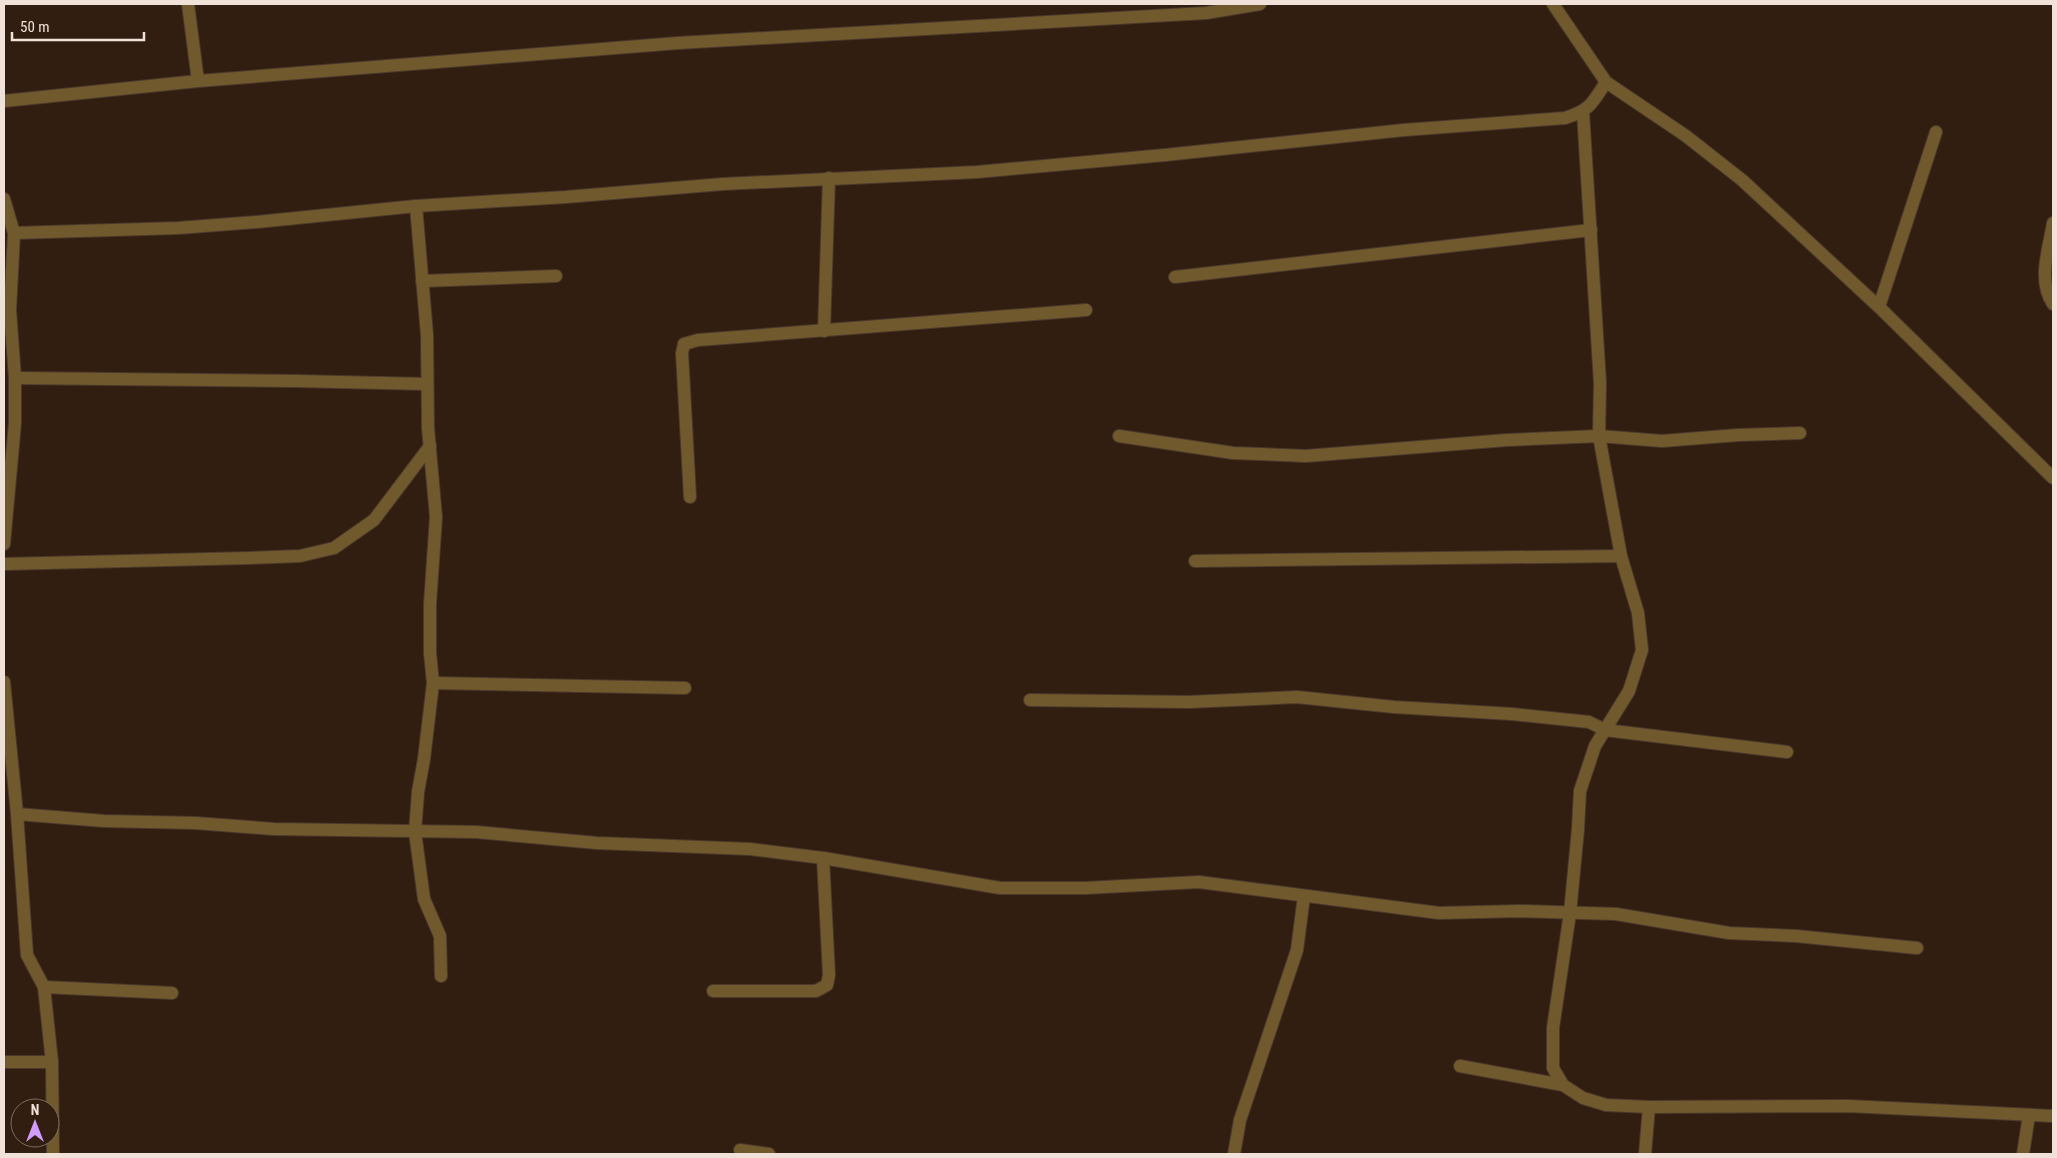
<svg xmlns="http://www.w3.org/2000/svg" width="2057" height="1158" font-family="'Roboto Condensed',sans-serif">
  <style>
    .lines { fill: none; stroke-linecap: round; stroke-linejoin: round }
    .minor-casing { stroke: #4c392c; stroke-width: 14 }
    .minor { stroke: #705a2d; stroke-width: 12 }
  </style>
  <rect width="100%" height="100%" fill="#311e10"/>
  <g class="lines">
    <g class="minor-casing">
      <g id="minor">
        <path d="M 188,4 L 198,81"/>
        <path d="M 1553,4 L 1606,82 L 1686,136 L 1742,180 L 1879,307 L 2053,478"/>
        <path d="M 4,101 L 198,81 L 678,43 L 1206,13 L 1260,4"/>
        <path d="M 1583,112 L 1600,383 L 1599,436 L 1621,556 L 1638,613 L 1642,650 L 1629,691 L 1595,746 L 1580,791 L 1578,829 L 1570,913 L 1553,1028 L 1553,1068 L 1563,1085 L 1583,1098 L 1606,1105 L 1649,1107 L 1645,1154"/>
        <path d="M 4,199 L 14,233 L 10,310 L 15,378 L 15,423 L 4,544"/>
        <path d="M 416,206 L 427,335 L 428,428 L 436,517 L 430,604 L 430,653 L 433,683 L 424,759 L 418,792 L 415,832 L 424,899 L 440,936 L 441,976"/>
        <path d="M 2053,223 C 2049,249 2037,280 2053,304"/>
        <path d="M 14,233 L 178,228 L 257,222 L 416,206 L 566,197 L 723,184 L 977,172 L 1165,155 L 1404,130 L 1565,118 C 1590,110 1592,104 1606,82"/>
        <path d="M 1175,277 L 1591,230"/>
        <path d="M 422,281 L 556,276"/>
        <path d="M 1879,307 L 1936,132"/>
        <path d="M 824,331 L 829,178"/>
        <path d="M 15,378 L 296,381 L 427,384"/>
        <path d="M 1119,436 L 1233,453 L 1306,456 L 1507,440 L 1599,436 L 1662,441 L 1738,435 L 1800,433"/>
        <path d="M 690,497 L 682,353 L 684,344 L 698,340 L 1086,310"/>
        <path d="M 1195,561 L 1621,556"/>
        <path d="M 4,564 L 249,558 L 300,556 L 334,548 L 374,520 L 430,446"/>
        <path d="M 4,682 L 17,814 L 27,955 L 44,987 L 52,1062 L 53,1154"/>
        <path d="M 433,683 L 685,688"/>
        <path d="M 1030,700 L 1189,702 L 1297,697 L 1394,707 L 1512,714 L 1589,722 L 1605,730 L 1787,752"/>
        <path d="M 17,814 L 104,821 L 195,823 L 274,829 L 476,832 L 597,843 L 750,849 L 823,858 L 1000,888 L 1085,888 L 1199,882 L 1439,913 L 1520,911 L 1616,914 L 1729,933 L 1796,936 L 1917,948"/>
        <path d="M 44,987 L 172,993"/>
        <path d="M 713,991 L 816,991 L 827,985 L 829,975 L 823,858"/>
        <path d="M 4,1062 L 52,1062"/>
        <path d="M 1460,1066 L 1563,1085"/>
        <path d="M 1649,1107 L 1848,1106 L 2053,1116"/>
        <path d="M 740,1150 L 769,1154"/>
        <path d="M 1234,1154 L 1240,1120 L 1297,950 L 1304,896"/>
        <path d="M 2023,1154 L 2029,1115"/>
      </g>
    </g>
    <use href="#minor" class="minor"/>
  </g>
  <rect width="2057" height="1158" fill="none" stroke="#f0e2d9" stroke-width="10"/>
  <g transform="translate(35 1123)"><circle r="24" fill="#311e10" stroke="#7d6c60"/>
  <path d="M0-4L9 19L0 12L-9 19Z" fill="#d09dff"/>
  <text y="-8" font-size="14" font-weight="bold" text-anchor="middle" fill="#f0e2d9">N</text>
  </g>
  <path d="M12 32v8h132v-8" fill="none" stroke="#f0e2d9" stroke-width="2.5"/>
  <text x="20" y="32" font-size="15" fill="#f0e2d9" stroke="#311e10" stroke-width="4" paint-order="stroke">50 m</text>
</svg>
